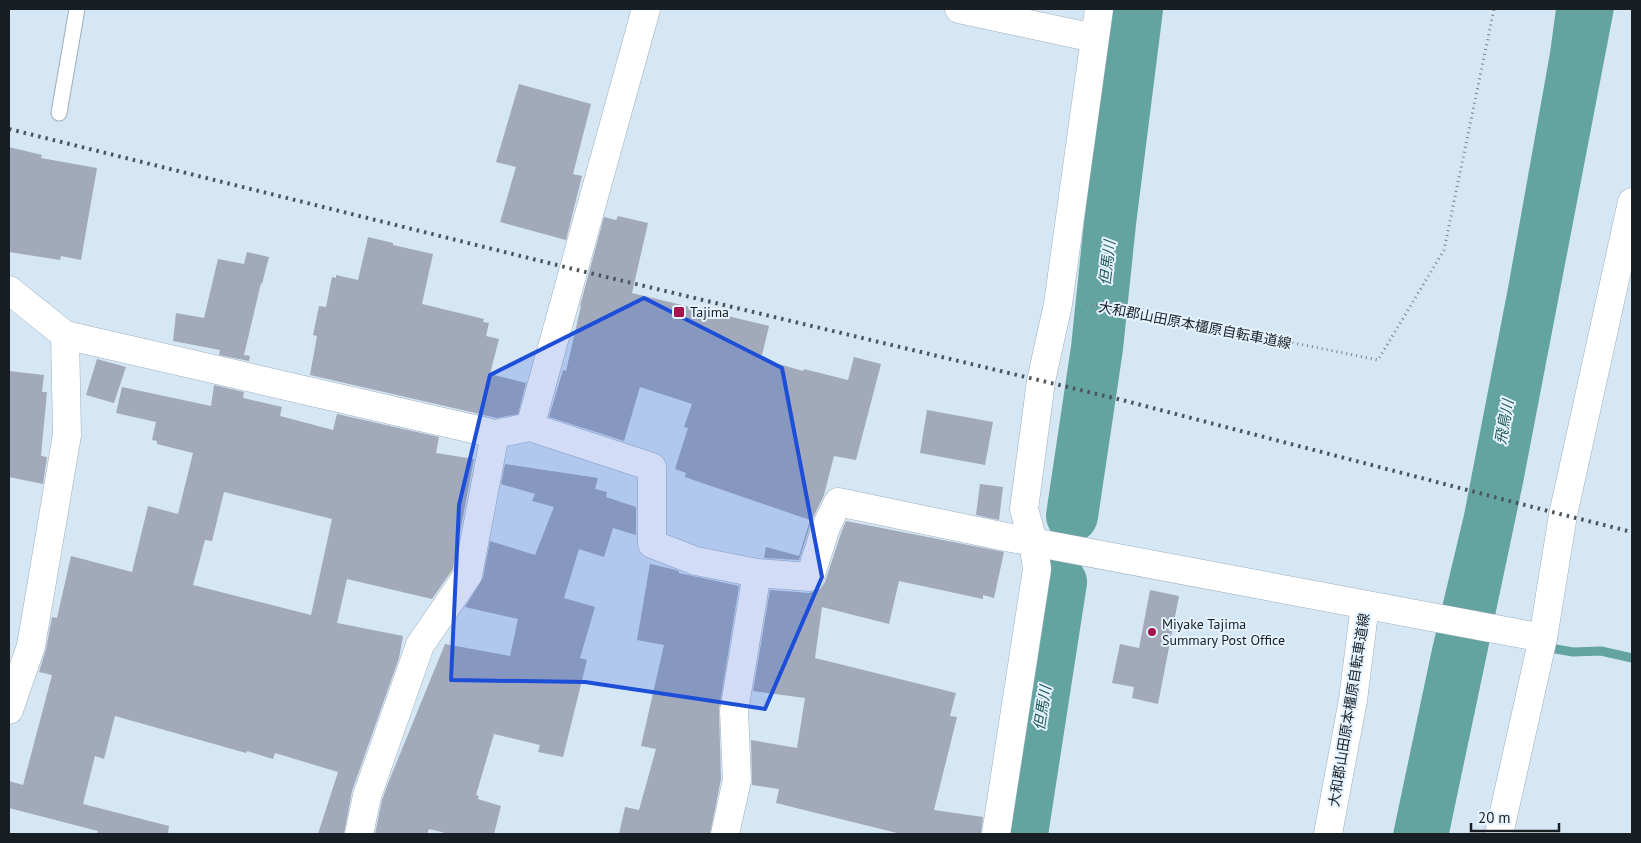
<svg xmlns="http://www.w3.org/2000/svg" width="1641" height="843" font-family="'PT Sans','Noto Sans JP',sans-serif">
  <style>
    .water { fill: #63a3a0 }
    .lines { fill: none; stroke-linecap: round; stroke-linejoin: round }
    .stream { stroke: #63a3a0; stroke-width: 9 }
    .river { stroke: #63a3a0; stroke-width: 52 }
    .building { fill: #a1a9bb; fill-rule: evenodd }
    .service-casing { stroke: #9eafbc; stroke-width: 17 }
    .minor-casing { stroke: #9eafbc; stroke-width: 29 }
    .path { stroke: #79858f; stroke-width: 3; stroke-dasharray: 1 4; stroke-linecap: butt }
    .service { stroke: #fff; stroke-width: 15 }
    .minor { stroke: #fff; stroke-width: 28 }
    .rail { stroke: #4b555c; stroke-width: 4; stroke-dasharray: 2.5 5; stroke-linecap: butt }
    .marked { fill: #1d4ed8; fill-opacity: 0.2; stroke: #1d4ed8; stroke-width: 4; stroke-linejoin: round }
    .poi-dot { fill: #a7134c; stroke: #e5f3ff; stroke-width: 2 }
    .labels { text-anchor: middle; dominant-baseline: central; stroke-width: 4; stroke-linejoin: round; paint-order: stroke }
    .poi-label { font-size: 14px; fill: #181f24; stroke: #e5f3ff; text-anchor: start }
    .street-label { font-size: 14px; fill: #181f24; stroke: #e5f3ff }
    .water-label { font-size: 15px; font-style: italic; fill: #245b59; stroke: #e5f3ff }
  </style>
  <rect width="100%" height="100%" fill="#d5e6f4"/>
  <path class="water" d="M 1556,9 L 1614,9 L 1523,483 L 1449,834 L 1393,834 L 1432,649 L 1464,515 L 1508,288 L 1550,53 Z"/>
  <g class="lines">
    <path class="stream" d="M 1544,647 L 1573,652 L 1601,651 L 1632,658"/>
    <g class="river">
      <path d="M 1072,516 L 1097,348 L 1110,223 L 1137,9"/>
      <path d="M 1022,834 L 1061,582"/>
    </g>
  </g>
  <g class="building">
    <path d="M 519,84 L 591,104 L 573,174 L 582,176 L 566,240 L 500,222 L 516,167 L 496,162 Z"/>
    <path d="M 9,147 L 42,155 L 41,158 L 97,168 L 81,260 L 61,256 L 60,260 L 9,252 Z"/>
    <path d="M 618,216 L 648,223 L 632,293 L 769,326 L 761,359 L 803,371 L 804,369 L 848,380 L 854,357 L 881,364 L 856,460 L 834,456 L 824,495 L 811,522 L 799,560 L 764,558 L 766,547 L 799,556 L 810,520 L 685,477 L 686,473 L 675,469 L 688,428 L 684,427 L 692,404 L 640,387 L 624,441 L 549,417 L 563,370 L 566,371 L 581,306 L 580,306 L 604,217 L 616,220 Z"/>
    <path d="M 368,237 L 393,243 L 393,245 L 433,254 L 422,304 L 484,319 L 483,322 L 489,323 L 486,336 L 499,339 L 490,374 L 526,383 L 518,414 L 497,418 L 310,375 L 317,336 L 313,335 L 319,306 L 326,307 L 332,277 L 336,278 L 336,275 L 358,280 Z"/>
    <path d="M 247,252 L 269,257 L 262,284 L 261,283 L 244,355 L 250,356 L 249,361 L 219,355 L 220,350 L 173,341 L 176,313 L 204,318 L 218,259 L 244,264 Z"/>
    <path d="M 97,359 L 126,367 L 114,403 L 86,395 Z"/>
    <path d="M 9,371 L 44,375 L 42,392 L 47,392 L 41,456 L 47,457 L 43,484 L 9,477 Z"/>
    <path d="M 214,385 L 244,392 L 243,398 L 282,407 L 280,416 L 333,430 L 337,414 L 439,437 L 436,453 L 474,459 L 453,569 L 432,599 L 347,579 L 337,623 L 403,636 L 399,658 L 352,791 L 344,834 L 318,834 L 338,772 L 275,753 L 273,759 L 247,751 L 246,753 L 115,716 L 104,759 L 95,756 L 83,804 L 169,826 L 168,834 L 97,834 L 98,831 L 9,808 L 9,781 L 23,785 L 52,675 L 39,672 L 46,649 L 52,617 L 57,618 L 71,556 L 132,572 L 148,506 L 178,514 L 193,453 L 157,444 L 157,441 L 152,440 L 156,422 L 116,413 L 122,387 L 211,406 ZM 224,492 L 332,519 L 311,615 L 193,585 L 205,540 L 212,541 Z"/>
    <path d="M 927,410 L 993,422 L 985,465 L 920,453 Z"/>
    <path d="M 505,464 L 598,478 L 595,489 L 607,492 L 606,497 L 636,507 L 636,535 L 613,528 L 604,557 L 579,549 L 564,598 L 595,607 L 580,658 L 587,660 L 563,757 L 538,752 L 540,745 L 494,734 L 476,795 L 479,796 L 478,799 L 501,806 L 494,834 L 449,834 L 429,829 L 427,834 L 375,834 L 382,800 L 389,781 L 445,644 L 510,656 L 518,619 L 465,607 L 483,578 L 490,541 L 535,555 L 554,507 L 532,501 L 535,494 L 501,484 Z"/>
    <path d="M 980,484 L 1003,487 L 999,520 L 976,515 Z"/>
    <path d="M 846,521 L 1004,552 L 994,598 L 983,595 L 983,599 L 899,581 L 889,624 L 822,607 L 815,658 L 956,693 L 950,716 L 957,717 L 934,810 L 983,817 L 981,834 L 901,834 L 776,803 L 779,789 L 752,785 L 751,740 L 797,748 L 805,698 L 753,691 L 770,590 L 809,593 L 816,591 L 821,588 L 825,582 L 841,533 Z"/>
    <path d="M 650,564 L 672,569 L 679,571 L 679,573 L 693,576 L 739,586 L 719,709 L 721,779 L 710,834 L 619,834 L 625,807 L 639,810 L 656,749 L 641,746 L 664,645 L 637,640 Z"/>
    <path d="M 1150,590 L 1179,596 L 1158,704 L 1132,698 L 1134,687 L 1112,683 L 1120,644 L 1139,648 Z"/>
  </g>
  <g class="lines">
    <g class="service-casing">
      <path id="service" d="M 59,113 L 77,9"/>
    </g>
    <g class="minor-casing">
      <g id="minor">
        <path d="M 959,9 L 1094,38"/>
        <path d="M 9,290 L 65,335 L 495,434 L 530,427 L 652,467 L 652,544 L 696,561 L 757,573 L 810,577 L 826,527 L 838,502 L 1006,537 L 1543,638"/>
        <path d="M 530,427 L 646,9"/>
        <path d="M 9,710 L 31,646 L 67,435 L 65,335"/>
        <path d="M 359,834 L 367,796 L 420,645 L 468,575 L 495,434"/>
        <path d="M 725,834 L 737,780 L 734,711 L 757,573"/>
        <path d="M 996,834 L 1037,569 L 1033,541 L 1024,509 L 1041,381 L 1058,304 L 1099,9"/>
        <path d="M 1328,834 L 1353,700 L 1365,605"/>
        <path d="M 1499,834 L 1543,638 L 1563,515 L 1632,202"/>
      </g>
    </g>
    <path class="path" d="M 1086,305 L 1111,306 L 1378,360 L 1444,250 L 1494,9"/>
    <use href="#service" class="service"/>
    <use href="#minor" class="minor"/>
    <path class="rail" d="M 9,129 L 573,269 L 1122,400 L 1548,511 L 1632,532"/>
  </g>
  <path class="marked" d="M 644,298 L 782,368 L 822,577 L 765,709 L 585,682 L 451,680 L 459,505 L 490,375 Z"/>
  <g class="poi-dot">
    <rect x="673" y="306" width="12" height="12" rx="2.5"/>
    <circle cx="1152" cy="632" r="5"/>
  </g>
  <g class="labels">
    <g class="poi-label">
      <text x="690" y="312">Tajima</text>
      <text x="1162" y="624">Miyake Tajima<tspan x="1162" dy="16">Summary Post Office</tspan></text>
    </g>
    <g class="street-label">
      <text transform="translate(1195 325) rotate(11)">大和郡山田原本橿原自転車道線</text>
      <text transform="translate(1349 710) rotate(-81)">大和郡山田原本橿原自転車道線</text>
    </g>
    <g class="water-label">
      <text transform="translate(1107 263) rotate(-83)">但馬川</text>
      <text transform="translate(1504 422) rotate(-80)">飛鳥川</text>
      <text transform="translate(1042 708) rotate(-81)">但馬川</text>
    </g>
  </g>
  <rect width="1641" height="843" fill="none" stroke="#181f24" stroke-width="20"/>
  <path d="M1471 823v8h88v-8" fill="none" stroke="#181f24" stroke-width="2.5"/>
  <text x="1478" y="823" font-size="15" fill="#181f24" stroke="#e5f3ff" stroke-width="4" paint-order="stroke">20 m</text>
</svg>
